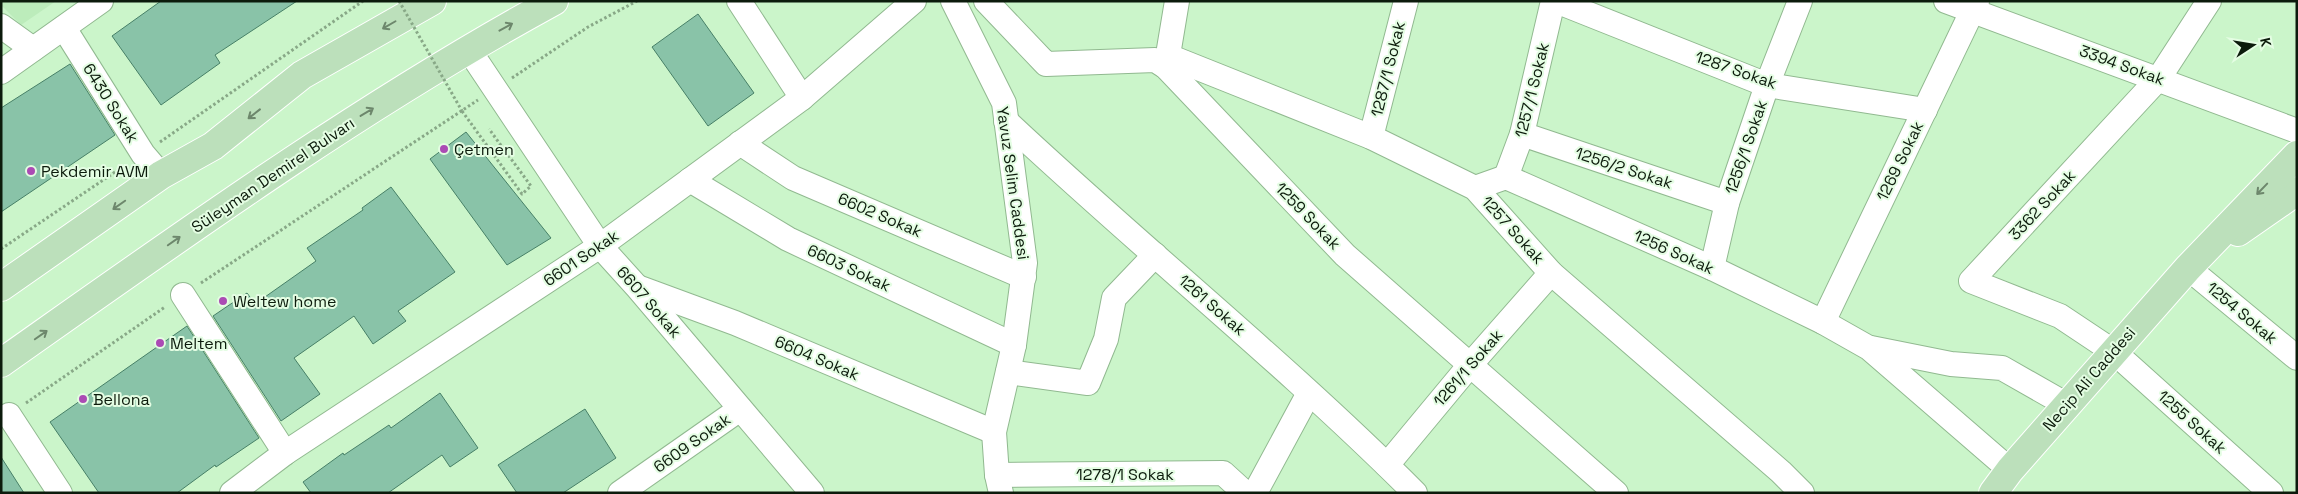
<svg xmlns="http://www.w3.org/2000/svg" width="2298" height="494" font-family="'Space Grotesk',sans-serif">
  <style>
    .built { fill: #bcecbb }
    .building { fill: #89c3a8; stroke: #478067 }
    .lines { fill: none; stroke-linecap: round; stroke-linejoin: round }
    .minor-casing { stroke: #91b990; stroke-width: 26 }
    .major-casing { stroke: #fff; stroke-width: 30 }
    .path { stroke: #88a887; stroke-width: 3; stroke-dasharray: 2.5 2.5; stroke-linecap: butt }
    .minor { stroke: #fff; stroke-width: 24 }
    .major { stroke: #bce0bb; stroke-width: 28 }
    .path-bridge { stroke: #88a887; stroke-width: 3; stroke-dasharray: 2.5 2.5; stroke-linecap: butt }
    .oneway { stroke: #6d876c }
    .poi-dot { fill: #ab4bb4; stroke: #e4fde3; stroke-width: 2 }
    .labels { text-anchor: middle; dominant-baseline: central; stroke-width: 4; stroke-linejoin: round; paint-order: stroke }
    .street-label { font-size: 16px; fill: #0c1b0c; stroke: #e4fde3 }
    .poi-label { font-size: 16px; fill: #0c1b0c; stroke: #e4fde3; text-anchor: start }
  </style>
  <rect width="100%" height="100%" fill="#cbf5ca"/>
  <path class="built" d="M 1,1 L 56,1 L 21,25 L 1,5 Z"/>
  <g class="building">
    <path d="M 161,1 L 297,1 L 215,55 L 220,63 L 161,105 L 112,36 Z"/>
    <path d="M 698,14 L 754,93 L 708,126 L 652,47 Z"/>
    <path d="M 70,64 L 115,135 L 1,212 L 1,108 Z"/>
    <path d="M 466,132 L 551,238 L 507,265 L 430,159 Z"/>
    <path d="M 391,187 L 455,272 L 398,311 L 406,321 L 373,344 L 354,316 L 294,358 L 320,394 L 281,421 L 213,316 L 247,293 L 255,304 L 316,261 L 307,248 L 363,210 L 362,208 Z"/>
    <path d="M 187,326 L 259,438 L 216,467 L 215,465 L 177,493 L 99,493 L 50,422 Z"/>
    <path d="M 440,393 L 478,448 L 450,467 L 442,455 L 388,493 L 311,493 L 303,482 L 343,453 L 344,455 L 389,425 L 391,428 Z"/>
    <path d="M 585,409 L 616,458 L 563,493 L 517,493 L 498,465 Z"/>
    <path d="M 1,457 L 24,493 L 1,493 Z"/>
  </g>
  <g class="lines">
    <g class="minor-casing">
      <g id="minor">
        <path d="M 739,1 L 802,98"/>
        <path d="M 953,1 L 1004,103 L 1025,263 L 1014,345 L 994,432 L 997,475 L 1001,493"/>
        <path d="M 986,1 L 1046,64 L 1155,60 L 1166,67 L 1345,255 L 1616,493"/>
        <path d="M 1556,1 L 1767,85 L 1925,110"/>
        <path d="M 1946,1 L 2297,131"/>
        <path d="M 2209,1 L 2159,78 L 1971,281 L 2060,316 L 2114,352 L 2271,493"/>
        <path d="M 1,26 L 33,49"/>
        <path d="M 64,28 L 143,154 L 161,175"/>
        <path d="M 469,50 L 600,246 L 638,288 L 812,493"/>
        <path d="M 1168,56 L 1371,137 L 1475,188 L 1551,273 L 1781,472 L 1802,493"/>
        <path d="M 1166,67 L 1177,1"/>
        <path d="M 1,72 L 101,1"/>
        <path d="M 1006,121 C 1140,247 1284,362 1415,493"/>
        <path d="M 1522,134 L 1727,203"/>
        <path d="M 1371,137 L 1406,1"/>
        <path d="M 740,143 L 793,178 L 1024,277"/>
        <path d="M 1506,177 L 1522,134 L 1553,1"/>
        <path d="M 690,180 L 788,239 L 1014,345"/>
        <path d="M 1475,188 L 1506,177 L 1712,268 L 1823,322 L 1869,348 L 2010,470"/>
        <path d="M 1712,268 L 1727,203 L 1767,85 L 1800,1"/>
        <path d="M 2188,268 L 2297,358"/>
        <path d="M 640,288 L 735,323 L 994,432"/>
        <path d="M 183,295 L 285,453"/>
        <path d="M 1823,322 L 1977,1"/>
        <path d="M 1871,348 L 1951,364 L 2002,368 L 2067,405"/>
        <path d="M 1008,372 L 1088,383 L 1106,339 L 1114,298 L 1155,255"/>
        <path d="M 9,415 L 60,493"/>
        <path d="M 1387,465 L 1470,365 L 1551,273"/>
        <path d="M 997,475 L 1223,473 L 1245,493"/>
        <path d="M 232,493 L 285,453 L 600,246 L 802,98 L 914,1"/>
        <path d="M 620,493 L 740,409"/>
        <path d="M 1255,493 L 1309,393"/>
      </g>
    </g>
    <g class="major-casing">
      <g id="major">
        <path d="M 2238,232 L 2297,191"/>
        <path d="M 1,287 L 161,175 L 213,146 L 302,75 L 432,1"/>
        <path d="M 1,363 C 181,236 360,107 554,1"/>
        <path d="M 1993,493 L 2010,470 L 2188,268 L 2297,155"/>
      </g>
    </g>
    <g class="path">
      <path d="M 512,78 L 588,27 L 637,1"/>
      <path d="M 462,111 L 522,194 L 531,186 L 489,129"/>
      <path d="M 160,142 L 363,1"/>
      <path d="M 1,249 L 124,166"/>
      <path d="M 201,283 L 478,100"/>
      <path d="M 26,403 L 165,307"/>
    </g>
    <use href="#minor" class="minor"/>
    <use href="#major" class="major"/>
    <path class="path-bridge" d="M 399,1 L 462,111"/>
  </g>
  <defs><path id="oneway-shaft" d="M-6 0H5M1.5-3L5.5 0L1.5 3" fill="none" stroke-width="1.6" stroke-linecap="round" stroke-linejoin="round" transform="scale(1.25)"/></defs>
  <g class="oneway">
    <use href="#oneway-shaft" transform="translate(389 25) rotate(150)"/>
    <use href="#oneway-shaft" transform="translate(506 27) rotate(-29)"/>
    <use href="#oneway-shaft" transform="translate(367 112) rotate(-31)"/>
    <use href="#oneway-shaft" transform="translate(254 114) rotate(142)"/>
    <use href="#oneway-shaft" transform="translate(2262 189) rotate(134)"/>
    <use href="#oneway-shaft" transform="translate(119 205) rotate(145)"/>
    <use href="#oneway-shaft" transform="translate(174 241) rotate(-35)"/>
    <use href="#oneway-shaft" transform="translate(41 335) rotate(-35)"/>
  </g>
  <g class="poi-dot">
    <circle cx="444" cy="149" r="5"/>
    <circle cx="31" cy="171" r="5"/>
    <circle cx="223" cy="301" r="5"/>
    <circle cx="160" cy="343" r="5"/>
    <circle cx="83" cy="399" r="5"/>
  </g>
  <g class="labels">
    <g class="street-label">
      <text transform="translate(2122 65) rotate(20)">3394 Sokak</text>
      <text transform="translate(1388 69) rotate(-76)">1287/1 Sokak</text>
      <text transform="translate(1736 70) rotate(19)">1287 Sokak</text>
      <text transform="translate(1532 90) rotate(-76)">1257/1 Sokak</text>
      <text transform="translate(111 103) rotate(58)">6430 Sokak</text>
      <text transform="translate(1746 147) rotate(-71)">1256/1 Sokak</text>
      <text transform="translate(1900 161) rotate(-64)">1269 Sokak</text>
      <text transform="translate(1624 168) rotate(18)">1256/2 Sokak</text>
      <text transform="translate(273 175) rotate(-34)">Süleyman Demirel Bulvarı</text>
      <text transform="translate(1013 183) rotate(82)">Yavuz Selim Caddesi</text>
      <text transform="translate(2042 205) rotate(-47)">3362 Sokak</text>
      <text transform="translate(880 215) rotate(23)">6602 Sokak</text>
      <text transform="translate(1308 216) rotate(46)">1259 Sokak</text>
      <text transform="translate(1513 230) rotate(48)">1257 Sokak</text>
      <text transform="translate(1674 252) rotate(24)">1256 Sokak</text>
      <text transform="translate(581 258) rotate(-34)">6601 Sokak</text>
      <text transform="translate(849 268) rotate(25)">6603 Sokak</text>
      <text transform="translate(649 302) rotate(49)">6607 Sokak</text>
      <text transform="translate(1212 305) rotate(41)">1261 Sokak</text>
      <text transform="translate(2242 313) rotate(40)">1254 Sokak</text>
      <text transform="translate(817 358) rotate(23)">6604 Sokak</text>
      <text transform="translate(1468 368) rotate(-49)">1261/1 Sokak</text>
      <text transform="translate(2089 379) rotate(-49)">Necip Ali Caddesi</text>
      <text transform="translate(2192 422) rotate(42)">1255 Sokak</text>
      <text transform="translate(692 443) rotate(-35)">6609 Sokak</text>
      <text x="1125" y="474">1278/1 Sokak</text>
    </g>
    <g class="poi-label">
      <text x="454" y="149">Çetmen</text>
      <text x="41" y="171">Pekdemir AVM</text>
      <text x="233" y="301">Weltew home</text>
      <text x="170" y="343">Meltem</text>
      <text x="93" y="399">Bellona</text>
    </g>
  </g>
  <rect width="2298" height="494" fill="none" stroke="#0c1b0c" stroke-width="5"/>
  <g transform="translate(2253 45) rotate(78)" stroke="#e4fde3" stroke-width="4" paint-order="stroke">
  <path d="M0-4L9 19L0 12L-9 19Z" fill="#0c1b0c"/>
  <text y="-8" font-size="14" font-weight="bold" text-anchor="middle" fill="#0c1b0c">K</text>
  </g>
</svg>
